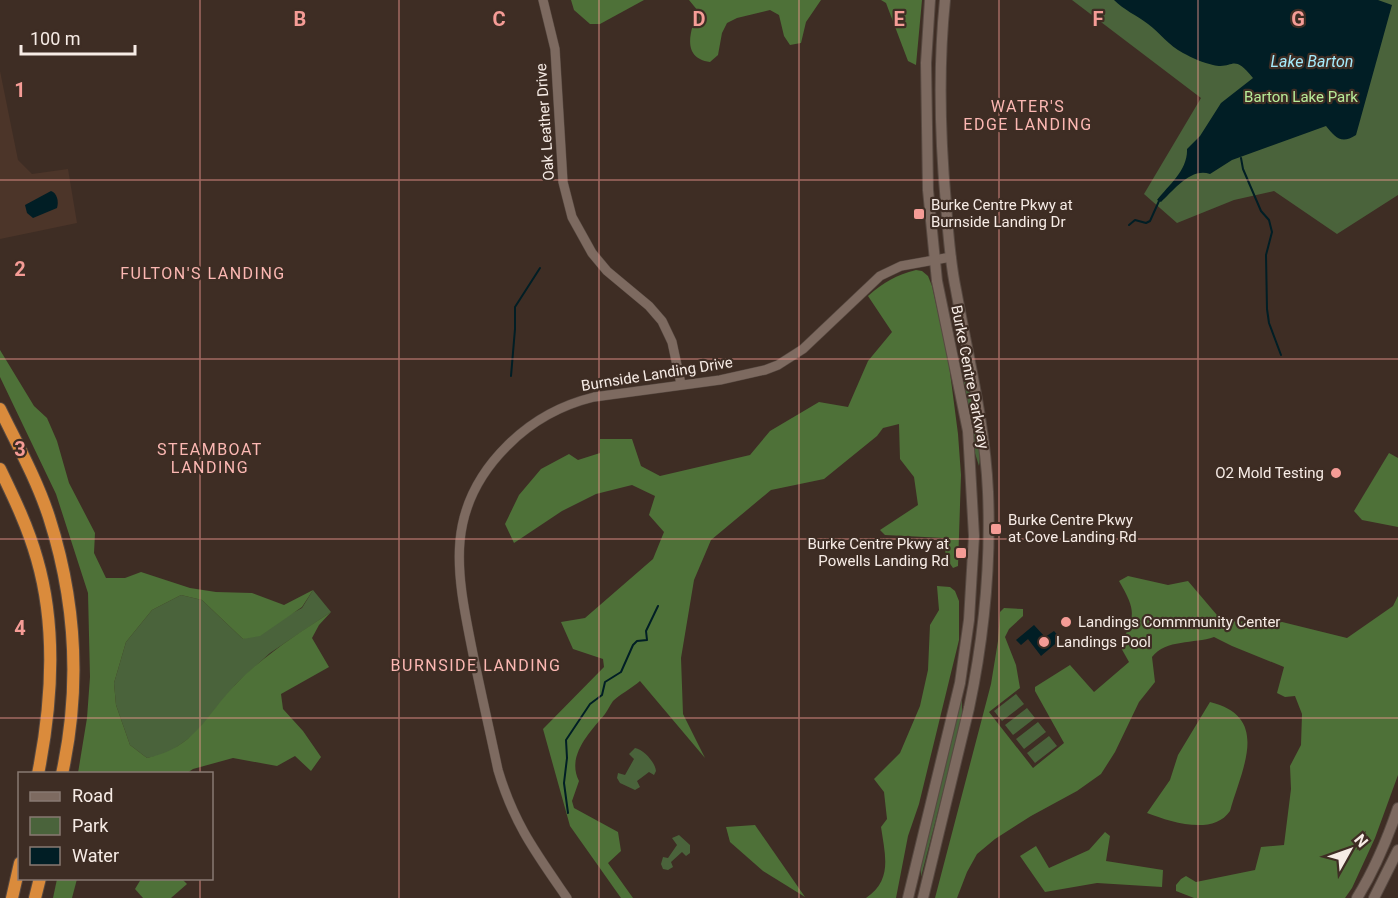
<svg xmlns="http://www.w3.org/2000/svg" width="1398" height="898" font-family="Roboto,sans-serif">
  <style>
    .built { fill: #4c3529 }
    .green { fill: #4a633b }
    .forest { fill: #4e7138 }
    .water { fill: #011e25 }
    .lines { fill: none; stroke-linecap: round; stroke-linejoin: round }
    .stream { stroke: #011e25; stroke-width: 2 }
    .tertiary-casing { stroke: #574941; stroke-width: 10 }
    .secondary-casing { stroke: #574941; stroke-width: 12 }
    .trunk-casing { stroke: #574941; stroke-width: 14 }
    .tertiary { stroke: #7d6a60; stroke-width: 9 }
    .secondary { stroke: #7d6a60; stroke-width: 10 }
    .trunk { stroke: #da8b3c; stroke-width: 12 }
    .grid { fill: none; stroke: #f59c96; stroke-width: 1.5; stroke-opacity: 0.55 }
    .poi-dot { fill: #f59c96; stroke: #3e2d24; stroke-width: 2 }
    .labels { text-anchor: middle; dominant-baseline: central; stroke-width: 4.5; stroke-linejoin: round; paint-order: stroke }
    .park-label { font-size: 15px; fill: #b8ec99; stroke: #3e2d24 }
    .street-label { font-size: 15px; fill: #f7ece6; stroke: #3e2d24 }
    .poi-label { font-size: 15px; fill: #f7ece6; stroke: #3e2d24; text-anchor: start }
    .water-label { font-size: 16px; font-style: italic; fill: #a4eafb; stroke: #3e2d24 }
    .neighbourhood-label { font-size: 16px; letter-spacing: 1.5px; fill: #fcb8b3; stroke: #3e2d24 }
    .grid-label { font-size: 20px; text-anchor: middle; font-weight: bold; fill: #f59c96; stroke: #3e2d24; stroke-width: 4.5; stroke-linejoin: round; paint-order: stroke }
  </style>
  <rect width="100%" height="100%" fill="#3e2d24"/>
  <path class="built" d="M 0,71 L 18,160 L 32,174 L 68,169 L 77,223 L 0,239 Z"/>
  <g class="green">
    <path d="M 1072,0 L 1398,0 L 1398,195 L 1337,234 L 1274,191 L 1234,200 L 1177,223 L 1144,194 L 1201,98 Z"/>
    <path d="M 962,371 L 964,371 C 970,389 983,450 979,466 L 974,450 Z"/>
    <path d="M 313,590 L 331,612 L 270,653 L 236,684 L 195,734 L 167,754 L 147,758 L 130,745 L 116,705 L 114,683 L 126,642 L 152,610 L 181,595 L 202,600 L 243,639 L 302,608 Z"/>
    <path d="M 1016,694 L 1024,704 L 1002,721 L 994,711 Z"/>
    <path d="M 962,696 L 962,719 L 921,877 L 921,862 Z"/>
    <path d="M 1027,708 L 1035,718 L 1013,735 L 1005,725 Z"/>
    <path d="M 1038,722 L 1046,732 L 1024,749 L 1016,739 Z"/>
    <path d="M 1049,736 L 1057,746 L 1035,763 L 1027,753 Z"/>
    <path d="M 635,748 C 644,750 655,762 656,771 L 654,775 L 649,772 L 637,781 L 640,787 L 635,790 L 620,783 L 617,778 L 618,773 L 625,775 L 634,759 L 629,754 Z"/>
    <path d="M 679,835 L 690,845 L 690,853 L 686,856 L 682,852 L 671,862 L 673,867 L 668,870 L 663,869 L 661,864 L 663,857 L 668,858 L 677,845 L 672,838 Z"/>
  </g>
  <g class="forest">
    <path d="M 571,0 L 644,0 L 600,24 L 590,24 L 574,10 Z"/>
    <path d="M 689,0 L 821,0 L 806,22 L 801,43 L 790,45 L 784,36 L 779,15 L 770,10 L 737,18 L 727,23 L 722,33 L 718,55 L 710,62 C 681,58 690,31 698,11 Z"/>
    <path d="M 881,0 L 922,0 L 916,65 L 908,61 L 886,3 Z"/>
    <path d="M 916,270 L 922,271 L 928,276 L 932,286 L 948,357 L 958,434 L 961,475 L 958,566 L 953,568 L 946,558 L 944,538 L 885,535 L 880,530 L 918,505 L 914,477 L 900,459 L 899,424 L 883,428 L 877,436 L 824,479 L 771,490 L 711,540 L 694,580 L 681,658 L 683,714 L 705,758 L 640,681 C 633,687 618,696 613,701 C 610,705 608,710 605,714 C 590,732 566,756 579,781 L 572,801 L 574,808 L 618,832 L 621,851 L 608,863 L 633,898 L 621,898 L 570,826 L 543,729 L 604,667 L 603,659 L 573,649 L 561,622 L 585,618 L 653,559 L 664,532 L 649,515 L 655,496 L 632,485 L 596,494 L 562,511 L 514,543 L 505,524 L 519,495 L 541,469 L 569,454 L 578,460 L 600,453 L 600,439 L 632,439 L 641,466 L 660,476 L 750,455 L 770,431 L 819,402 L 848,407 L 868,361 L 892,332 L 868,296 C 884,282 896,275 916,270 Z"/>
    <path d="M 0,350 L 34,406 L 47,418 L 57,441 L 69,483 L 95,533 L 94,553 L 106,578 L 125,578 L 141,572 L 190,588 L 216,592 L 252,593 L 284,605 L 313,590 L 302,607 L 260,636 L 243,639 L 202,600 L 181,595 L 152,610 L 126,642 L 114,683 L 116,705 L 130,745 L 147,758 C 195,748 205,716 236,684 C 264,655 298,634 331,612 L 319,625 L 312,638 L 329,667 L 281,694 L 283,709 L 303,731 L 321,757 L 311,771 L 295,756 L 277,766 L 233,758 L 193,769 L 187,773 L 78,773 L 87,718 L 90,677 L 88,593 L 56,494 L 0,377 Z"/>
    <path d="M 1389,453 L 1398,458 L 1398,527 L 1362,520 L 1354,511 Z"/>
    <path d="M 1128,576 L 1168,585 L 1188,581 L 1222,621 L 1258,622 L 1270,619 L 1347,638 L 1393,606 L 1398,596 L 1398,775 L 1375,838 L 1352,888 L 1345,898 L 1194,898 L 1176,891 L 1176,885 L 1181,879 L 1186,876 L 1196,882 L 1255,870 L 1261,847 L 1284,845 L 1291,789 L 1290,766 L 1301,745 L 1302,714 L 1295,696 L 1285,697 L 1277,693 L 1284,667 L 1232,646 L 1214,637 C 1194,644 1166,639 1152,657 L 1155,682 L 1139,702 L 1115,752 L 1101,774 L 1077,791 L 1031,816 L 995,839 L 977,854 L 967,872 L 957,898 L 935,898 L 991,684 L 998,641 L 1000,612 L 1004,608 L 1023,609 L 1023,616 L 1009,629 L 1005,637 L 1016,665 L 1020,688 L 989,712 L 1033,768 L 1064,743 L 1035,691 L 1035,687 L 1070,665 L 1094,692 L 1129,662 L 1120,646 C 1135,616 1137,612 1119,581 Z"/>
    <path d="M 937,586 L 950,587 L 955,591 L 959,601 L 959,640 L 919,804 L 908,836 L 896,898 L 866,898 C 893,880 885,855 881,827 L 887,819 L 884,792 L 874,779 L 900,753 L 920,706 L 928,670 L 930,625 L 939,610 Z"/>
    <path d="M 1210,702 C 1271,717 1242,768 1230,811 C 1213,836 1171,822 1147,813 L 1170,780 L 1178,755 Z"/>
    <path d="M 755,825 L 805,897 L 763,871 L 730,842 L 726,827 Z"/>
    <path d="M 1105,832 L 1110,836 L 1106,861 L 1163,870 L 1162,887 L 1097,883 L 1045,892 L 1020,856 L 1036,846 L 1049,868 L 1089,850 Z"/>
    <path d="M 57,879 L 77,879 L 72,898 L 53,898 Z"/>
    <path d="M 141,879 L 182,879 L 187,884 L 171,898 L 143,898 L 135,889 Z"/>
  </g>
  <g class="water">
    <path d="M 1114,0 L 1378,0 L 1392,5 L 1356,135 C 1341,145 1335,137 1326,126 L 1232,160 L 1210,174 C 1191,167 1173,191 1161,202 L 1157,200 C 1169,185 1188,170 1187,149 L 1200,136 L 1221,103 L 1253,78 C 1232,52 1234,70 1213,65 C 1204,63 1192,58 1183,53 C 1169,46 1160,33 1148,24 C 1136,15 1124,10 1114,0 Z"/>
    <path d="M 51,191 C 57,193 59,201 57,208 L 33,218 L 27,213 L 25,205 Z"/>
    <path d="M 1034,625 L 1045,637 L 1054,631 L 1061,639 L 1041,656 L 1028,639 L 1021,645 L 1016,640 Z"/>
  </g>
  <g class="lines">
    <g class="stream">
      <path d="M 1241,158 L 1243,169 L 1261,211 L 1269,220 L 1272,232 L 1266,255 L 1267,309 L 1269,323 L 1281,355"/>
      <path d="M 1129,225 L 1135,220 L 1146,223 L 1150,221 L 1159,201"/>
      <path d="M 511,376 L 515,329 L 515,307 L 540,268"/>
      <path d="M 568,813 L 564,783 L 567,758 L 566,740 L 590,704 L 602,695 L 605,682 L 621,672 L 633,645 L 637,641 L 647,640 L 646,631 L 658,606"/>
    </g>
    <g class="tertiary-casing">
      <g id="tertiary">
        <path d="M 543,0 L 555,49 L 563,182 L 572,217 L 592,253 L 607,271 L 649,306 L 662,321 L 672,342 L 681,384"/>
        <path d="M 567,898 C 536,853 514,824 498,770 C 490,732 481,693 473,654 C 457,574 442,510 508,445 C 532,421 561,405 594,397 L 720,380 L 765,370 L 778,365 L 803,349 L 880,276 L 901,266 L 951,257"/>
      </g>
    </g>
    <g class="secondary-casing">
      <g id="secondary">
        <path d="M 908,898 L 960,683 L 969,620 L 974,536 L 968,431 L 937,281 L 928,190 L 926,63 L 930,0"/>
        <path d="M 923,898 L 969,708 C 984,637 991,564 988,492 C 985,423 968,357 956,290 C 950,262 948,233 946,204 C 940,137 938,68 945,0"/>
        <path d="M 1357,898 C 1375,869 1387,840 1398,808"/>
        <path d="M 1374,898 L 1398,850"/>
      </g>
    </g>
    <g class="trunk-casing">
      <g id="trunk">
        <path d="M 0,409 C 17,444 37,480 49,517 C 76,601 81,687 62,774"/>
        <path d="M 0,469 C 14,498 28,527 37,559 C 57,628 52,704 38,774"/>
        <path d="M 12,898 L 20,863"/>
        <path d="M 35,898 L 40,878"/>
      </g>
    </g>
    <use href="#tertiary" class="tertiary"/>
    <use href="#secondary" class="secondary"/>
    <use href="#trunk" class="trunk"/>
  </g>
  <path class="grid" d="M 200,0 L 200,774M 399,0 L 399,898M 599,0 L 599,898M 799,0 L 799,898M 999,0 L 999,898M 1198,0 L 1198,898M 0,180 L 1398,180M 0,359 L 1398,359M 0,539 L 1398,539M 0,718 L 1398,718M 200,878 L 200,898"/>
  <g class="poi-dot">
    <rect x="913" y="208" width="12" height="12" rx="3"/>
    <circle cx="1336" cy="473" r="6"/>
    <rect x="990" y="523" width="12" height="12" rx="3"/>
    <rect x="955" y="547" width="12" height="12" rx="3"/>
    <circle cx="1066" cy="622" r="6"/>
    <circle cx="1044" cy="642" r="6"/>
  </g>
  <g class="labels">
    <g class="park-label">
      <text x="1301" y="97">Barton Lake Park</text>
    </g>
    <g class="street-label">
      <text transform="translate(545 122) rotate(-94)">Oak Leather Drive</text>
      <text transform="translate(657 374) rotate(-9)">Burnside Landing Drive</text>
      <text transform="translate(970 377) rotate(79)">Burke Centre Parkway</text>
    </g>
    <g class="poi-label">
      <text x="931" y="205">Burke Centre Pkwy at<tspan x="931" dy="17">Burnside Landing Dr</tspan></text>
      <text x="1324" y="473" text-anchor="end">O2 Mold Testing</text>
      <text x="1008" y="520">Burke Centre Pkwy<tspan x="1008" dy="17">at Cove Landing Rd</tspan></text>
      <text x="949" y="544" text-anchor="end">Burke Centre Pkwy at<tspan x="949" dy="17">Powells Landing Rd</tspan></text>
      <text x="1078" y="622">Landings Commmunity Center</text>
      <text x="1056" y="642">Landings Pool</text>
    </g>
    <g class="water-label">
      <text x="1312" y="61">Lake Barton</text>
    </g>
    <g class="neighbourhood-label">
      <text x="1028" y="106">WATER'S<tspan x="1028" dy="18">EDGE LANDING</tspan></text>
      <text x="203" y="273">FULTON'S LANDING</text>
      <text x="210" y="449">STEAMBOAT<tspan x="210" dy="18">LANDING</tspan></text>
      <text x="476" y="665">BURNSIDE LANDING</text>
    </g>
  </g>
  <g class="grid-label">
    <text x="300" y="26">B</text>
    <text x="499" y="26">C</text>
    <text x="699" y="26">D</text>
    <text x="899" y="26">E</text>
    <text x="1098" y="26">F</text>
    <text x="1298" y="26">G</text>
    <text x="20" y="97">1</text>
    <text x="20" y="276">2</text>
    <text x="20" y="456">3</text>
    <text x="20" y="635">4</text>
  </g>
  <rect x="18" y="772" width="195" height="108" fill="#3e2d24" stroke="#887972" stroke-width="1.5"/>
  <rect x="30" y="792" width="30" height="9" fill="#7d6a60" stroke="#887972" stroke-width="1.5"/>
  <text x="72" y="802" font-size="18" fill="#f7ece6">Road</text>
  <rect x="30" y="817" width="30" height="18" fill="#4a633b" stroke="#887972" stroke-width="1.5"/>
  <text x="72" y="832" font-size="18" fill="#f7ece6">Park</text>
  <rect x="30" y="847" width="30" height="18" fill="#011e25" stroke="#887972" stroke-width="1.5"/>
  <text x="72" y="862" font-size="18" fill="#f7ece6">Water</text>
  <g transform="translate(1350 850) rotate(50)" stroke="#3e2d24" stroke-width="4.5" paint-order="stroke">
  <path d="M0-4.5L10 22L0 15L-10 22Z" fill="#f7ece6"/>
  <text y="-9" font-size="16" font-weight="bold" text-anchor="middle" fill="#f7ece6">N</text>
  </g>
  <path d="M21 45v9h114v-9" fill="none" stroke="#f7ece6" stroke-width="3"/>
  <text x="30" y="45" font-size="18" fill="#f7ece6" stroke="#3e2d24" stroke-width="4.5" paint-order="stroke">100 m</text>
</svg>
